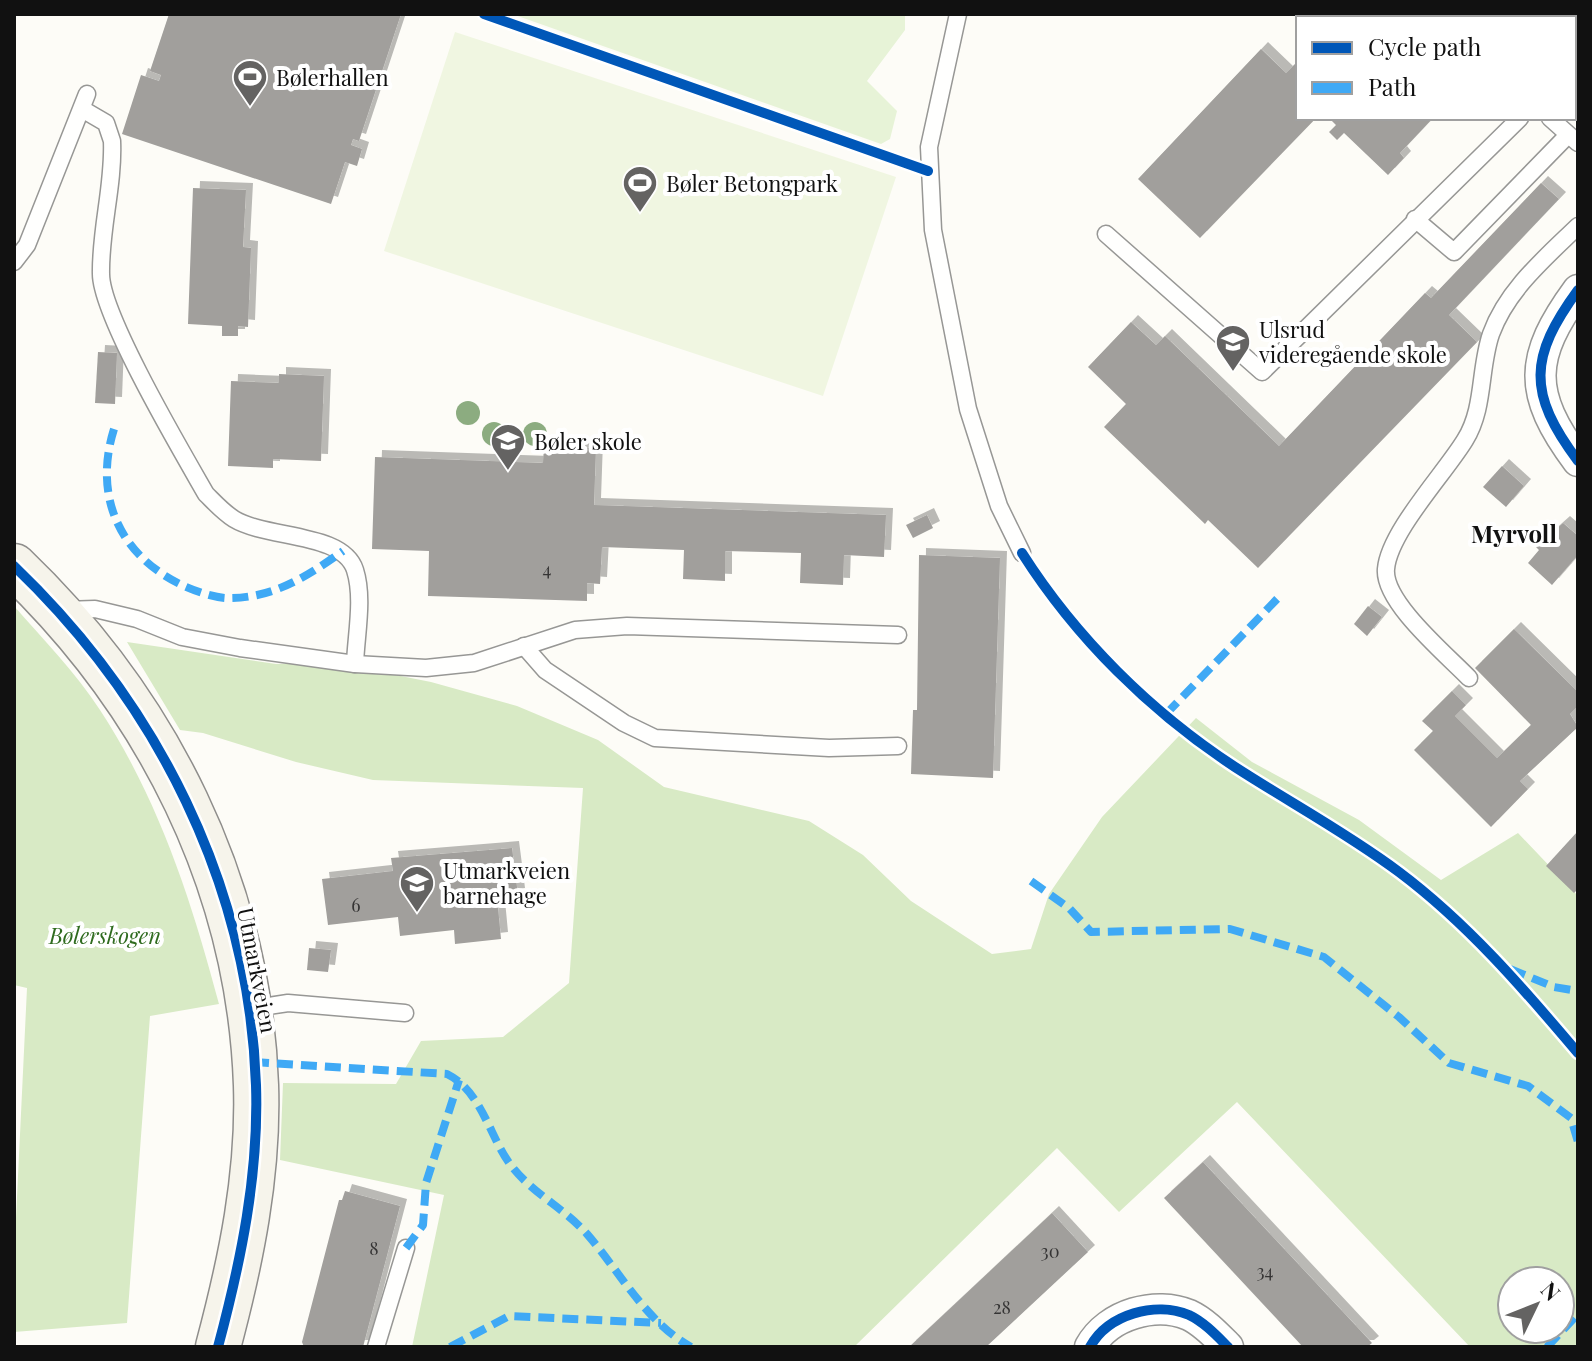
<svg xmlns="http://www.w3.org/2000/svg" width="1592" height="1361" font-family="'Playfair Display',serif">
<defs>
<filter id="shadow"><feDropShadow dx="7" dy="-7" stdDeviation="0" flood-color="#0004"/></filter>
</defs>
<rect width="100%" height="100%" fill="#fdfcf7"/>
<polygon fill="#e7f3d7" points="512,14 905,14 905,30 867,81 897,111 890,139 881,144"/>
<g fill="#d8eac5" fill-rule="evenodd">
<path d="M14,606c29,33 62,67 86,104 59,90 92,192 119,294l-69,12 -23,307 -113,9v-72l13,-272 -13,-3z"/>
<path d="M127,642l149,22 54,-2 101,20 86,24 81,34 66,47 145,34 54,34 48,46 81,53 39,-5 18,-55 53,-77 94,-99 56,44 107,58 82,60 77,-47 60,63v451h-108l-233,-245 -118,110 -62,-64 -203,199h-442l32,-152 -164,-35 3,-77 113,1 25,-43 82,-4 66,-54 14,-195 -210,-8 -77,-18 -93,-29 -23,-3zM1512,1281h48v48h-48z"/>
</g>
<polygon fill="#f0f6e1" points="455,32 896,177 823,396 384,251"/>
<g fill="#a19f9c" filter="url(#shadow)">
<polygon points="169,14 401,14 359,141 353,139 351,145 362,149 357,166 345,162 331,204 122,134 141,75 159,81 161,75 150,71"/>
<polygon points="1413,14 1538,14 1542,18 1410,18"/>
<polygon points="1578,33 1578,109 1574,105 1574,37"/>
<polygon points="1261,49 1286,73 1298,61 1298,118 1316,118 1200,238 1138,179"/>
<polygon points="1329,118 1433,118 1400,153 1404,158 1388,175 1344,133 1337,140 1329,132 1336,125"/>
<polygon points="1541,183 1559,199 1449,315 1477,342 1258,568 1208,520 1205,524 1104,427 1126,404 1088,367 1131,322 1156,345 1165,336 1279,446 1425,293 1431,298"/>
<polygon points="193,188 246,190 243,247 251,248 248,327 238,326 238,336 222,336 222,326 188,324"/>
<polygon points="98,352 117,353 115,404 95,403"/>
<polygon points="279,374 324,376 321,461 273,459 273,468 228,466 231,381 279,383"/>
<polygon points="544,446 596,448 594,505 886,515 884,557 844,555 843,585 800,583 801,553 725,551 725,581 683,579 684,550 602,547 600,584 587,583 587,601 428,596 429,551 372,549 375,457 543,463"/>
<polygon points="1502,466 1524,486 1506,507 1483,487"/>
<polygon points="927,515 933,528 913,538 906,525"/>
<polygon points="1563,523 1578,536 1578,555 1552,585 1528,563 1539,550 1536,547"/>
<polygon points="919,555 1000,558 993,778 911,774 913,710 917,710"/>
<polygon points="1368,606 1382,617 1367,636 1354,624"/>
<polygon points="1514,629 1578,692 1578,706 1570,714 1578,727 1520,781 1528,789 1491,827 1414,750 1433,731 1422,721 1452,691 1466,705 1455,716 1497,758 1531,725 1475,668"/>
<polygon points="1578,831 1578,889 1574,893 1546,866"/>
<polygon points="512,848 518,895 497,897 501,939 455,944 454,930 400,936 398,917 328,925 322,879 393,871 391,858"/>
<polygon points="309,948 331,950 328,972 307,970"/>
<polygon points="1203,1162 1372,1343 1367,1347 1303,1347 1164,1198"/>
<polygon points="345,1191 400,1206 363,1347 304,1347 302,1342 339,1200 342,1200"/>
<polygon points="1052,1213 1088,1252 986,1347 909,1347"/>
</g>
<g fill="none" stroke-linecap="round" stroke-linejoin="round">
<defs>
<g id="lane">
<polyline points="958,14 929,147 933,230 968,409 999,506 1022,553"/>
<path d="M82,109l24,14 6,18c2,44 -12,89 -11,133 0,41 81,178 105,220 9,9 17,18 28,25 33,20 109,13 121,51 9,28 1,65 0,94"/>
<polyline points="1550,118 1578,143"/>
<polyline points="1415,219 1454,252 1568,135"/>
<polyline points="1106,234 1262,372 1520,118"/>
<polyline points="14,262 27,245 87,94"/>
<polyline points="64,610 95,609 137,619 182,637 240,648 355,664 426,668 474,663 575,630 627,626 898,635"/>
<polyline points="524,646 545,670 624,723 655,738 829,748 898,746"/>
<path d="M1469,678c-22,-23 -86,-76 -83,-109 3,-37 59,-96 79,-129 20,-32 14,-71 26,-106 16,-44 54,-76 87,-108"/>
<polyline points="249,1009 288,1003 405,1013"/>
<polyline points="376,1347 406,1248"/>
</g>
<g id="street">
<path d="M1578,290c-49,67 -51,103 0,171"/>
<path d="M1090,1347c18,-33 66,-46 99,-32 15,7 28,21 39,32"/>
</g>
<path id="secondary" d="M14,566c143,137 235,318 242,519 3,89 -15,176 -38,262"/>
</defs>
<use href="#lane" stroke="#979795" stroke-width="19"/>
<use href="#street" stroke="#979795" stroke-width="33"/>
<use href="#secondary" stroke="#8e8d8b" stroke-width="47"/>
<use href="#lane" stroke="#fffffe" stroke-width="16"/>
<use href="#street" stroke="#fffffe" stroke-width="30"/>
<use href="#secondary" stroke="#f6f4eb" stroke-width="44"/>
<g stroke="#3fa9f5" stroke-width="8" stroke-dasharray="16 8" stroke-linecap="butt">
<path d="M114,429c-21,67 5,127 70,157 14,6 33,13 48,12 44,-1 77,-23 111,-47"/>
<polyline points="1166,714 1278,598"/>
<polyline points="1031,881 1069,908 1091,932 1230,929 1324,957 1399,1017 1449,1063 1528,1086 1571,1118 1578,1142"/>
<polyline points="1510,969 1554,987 1578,991"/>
<path d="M253,1062l194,12c36,18 43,66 66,94 21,26 52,41 74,66 33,38 59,88 104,113"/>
<polyline points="406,1248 423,1225 426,1183 459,1080"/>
<polyline points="450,1347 509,1316 661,1323"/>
<polyline points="1547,1347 1578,1314"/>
</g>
<defs>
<g id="cycleway">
<polyline points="484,14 928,171"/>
<path d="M1578,290c-49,67 -51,103 0,171"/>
<path d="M1022,553c54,85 129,159 213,214 54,35 112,66 164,105 68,51 124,116 179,181"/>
<path d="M14,566c143,137 235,318 242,519 3,89 -15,176 -38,262"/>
<path d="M1090,1347c18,-33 66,-46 99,-32 15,7 28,21 39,32"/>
</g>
</defs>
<use href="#cycleway" stroke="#fff" stroke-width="15"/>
<use href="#cycleway" stroke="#0057b8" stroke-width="10"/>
</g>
<g fill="#8cac80">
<circle cx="468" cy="413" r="12"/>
<circle cx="494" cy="434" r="12"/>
<circle cx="535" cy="434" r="12"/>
</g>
<defs>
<symbol id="stadium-pin" viewBox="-11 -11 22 30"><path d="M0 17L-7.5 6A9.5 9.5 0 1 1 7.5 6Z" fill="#646362" stroke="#fff"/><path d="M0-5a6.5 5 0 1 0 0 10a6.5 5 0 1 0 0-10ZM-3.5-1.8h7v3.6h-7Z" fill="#fff"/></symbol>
<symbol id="school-pin" viewBox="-11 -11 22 30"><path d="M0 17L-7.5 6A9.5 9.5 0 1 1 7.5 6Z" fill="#646362" stroke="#fff"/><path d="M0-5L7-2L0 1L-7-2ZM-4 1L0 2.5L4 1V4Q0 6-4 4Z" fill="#fff"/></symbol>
</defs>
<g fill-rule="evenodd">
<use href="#stadium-pin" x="230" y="57" width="40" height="54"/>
<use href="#stadium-pin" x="620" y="163" width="40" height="54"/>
<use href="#school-pin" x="1213" y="322" width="40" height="54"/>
<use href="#school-pin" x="488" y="421" width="40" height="54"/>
<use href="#school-pin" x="397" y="863" width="40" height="54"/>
</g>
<g text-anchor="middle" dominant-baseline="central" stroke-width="8" stroke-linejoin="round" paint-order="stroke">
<g font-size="18" fill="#353434">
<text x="547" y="569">4</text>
<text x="356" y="905">6</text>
<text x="374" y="1248">8</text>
<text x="1050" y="1251">30</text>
<text x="1265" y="1271">34</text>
<text x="1002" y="1307">28</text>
</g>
<g font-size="22" fill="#111" stroke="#fff" text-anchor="start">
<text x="276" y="77">Bølerhallen</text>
<text x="666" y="183">Bøler Betongpark</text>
<text x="1259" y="329">Ulsrud<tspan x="1259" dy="25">videregående skole</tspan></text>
<text x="534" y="441">Bøler skole</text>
<text x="443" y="870">Utmarkveien<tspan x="443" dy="25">barnehage</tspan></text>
</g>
<g font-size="22" font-style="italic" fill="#2f6b1f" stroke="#fff">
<text x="105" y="935">Bølerskogen</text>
</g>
<g font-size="22" fill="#111" stroke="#fff">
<text transform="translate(258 970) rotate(79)">Utmarkveien</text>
</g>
<g font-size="24" font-weight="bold" fill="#111" stroke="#fff">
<text x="1514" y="533">Myrvoll</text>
</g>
</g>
<rect width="1592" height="1361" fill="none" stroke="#111111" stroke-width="32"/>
<rect x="1296" y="16" width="280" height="104" fill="#ffffff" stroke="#a0a0a0" stroke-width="2"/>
<rect x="1312" y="42" width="40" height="12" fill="#0057b8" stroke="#a0a0a0" stroke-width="2"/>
<text x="1368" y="56" font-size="24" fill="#111111">Cycle path</text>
<rect x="1312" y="82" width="40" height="12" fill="#3fa9f5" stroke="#a0a0a0" stroke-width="2"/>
<text x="1368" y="96" font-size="24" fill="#111111">Path</text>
<g transform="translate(1536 1305) rotate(47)"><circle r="38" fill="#ffffff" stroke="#a0a0a0" stroke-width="2"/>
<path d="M0-6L14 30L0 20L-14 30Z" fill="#646362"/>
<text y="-12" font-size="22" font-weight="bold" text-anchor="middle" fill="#111111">N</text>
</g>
</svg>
